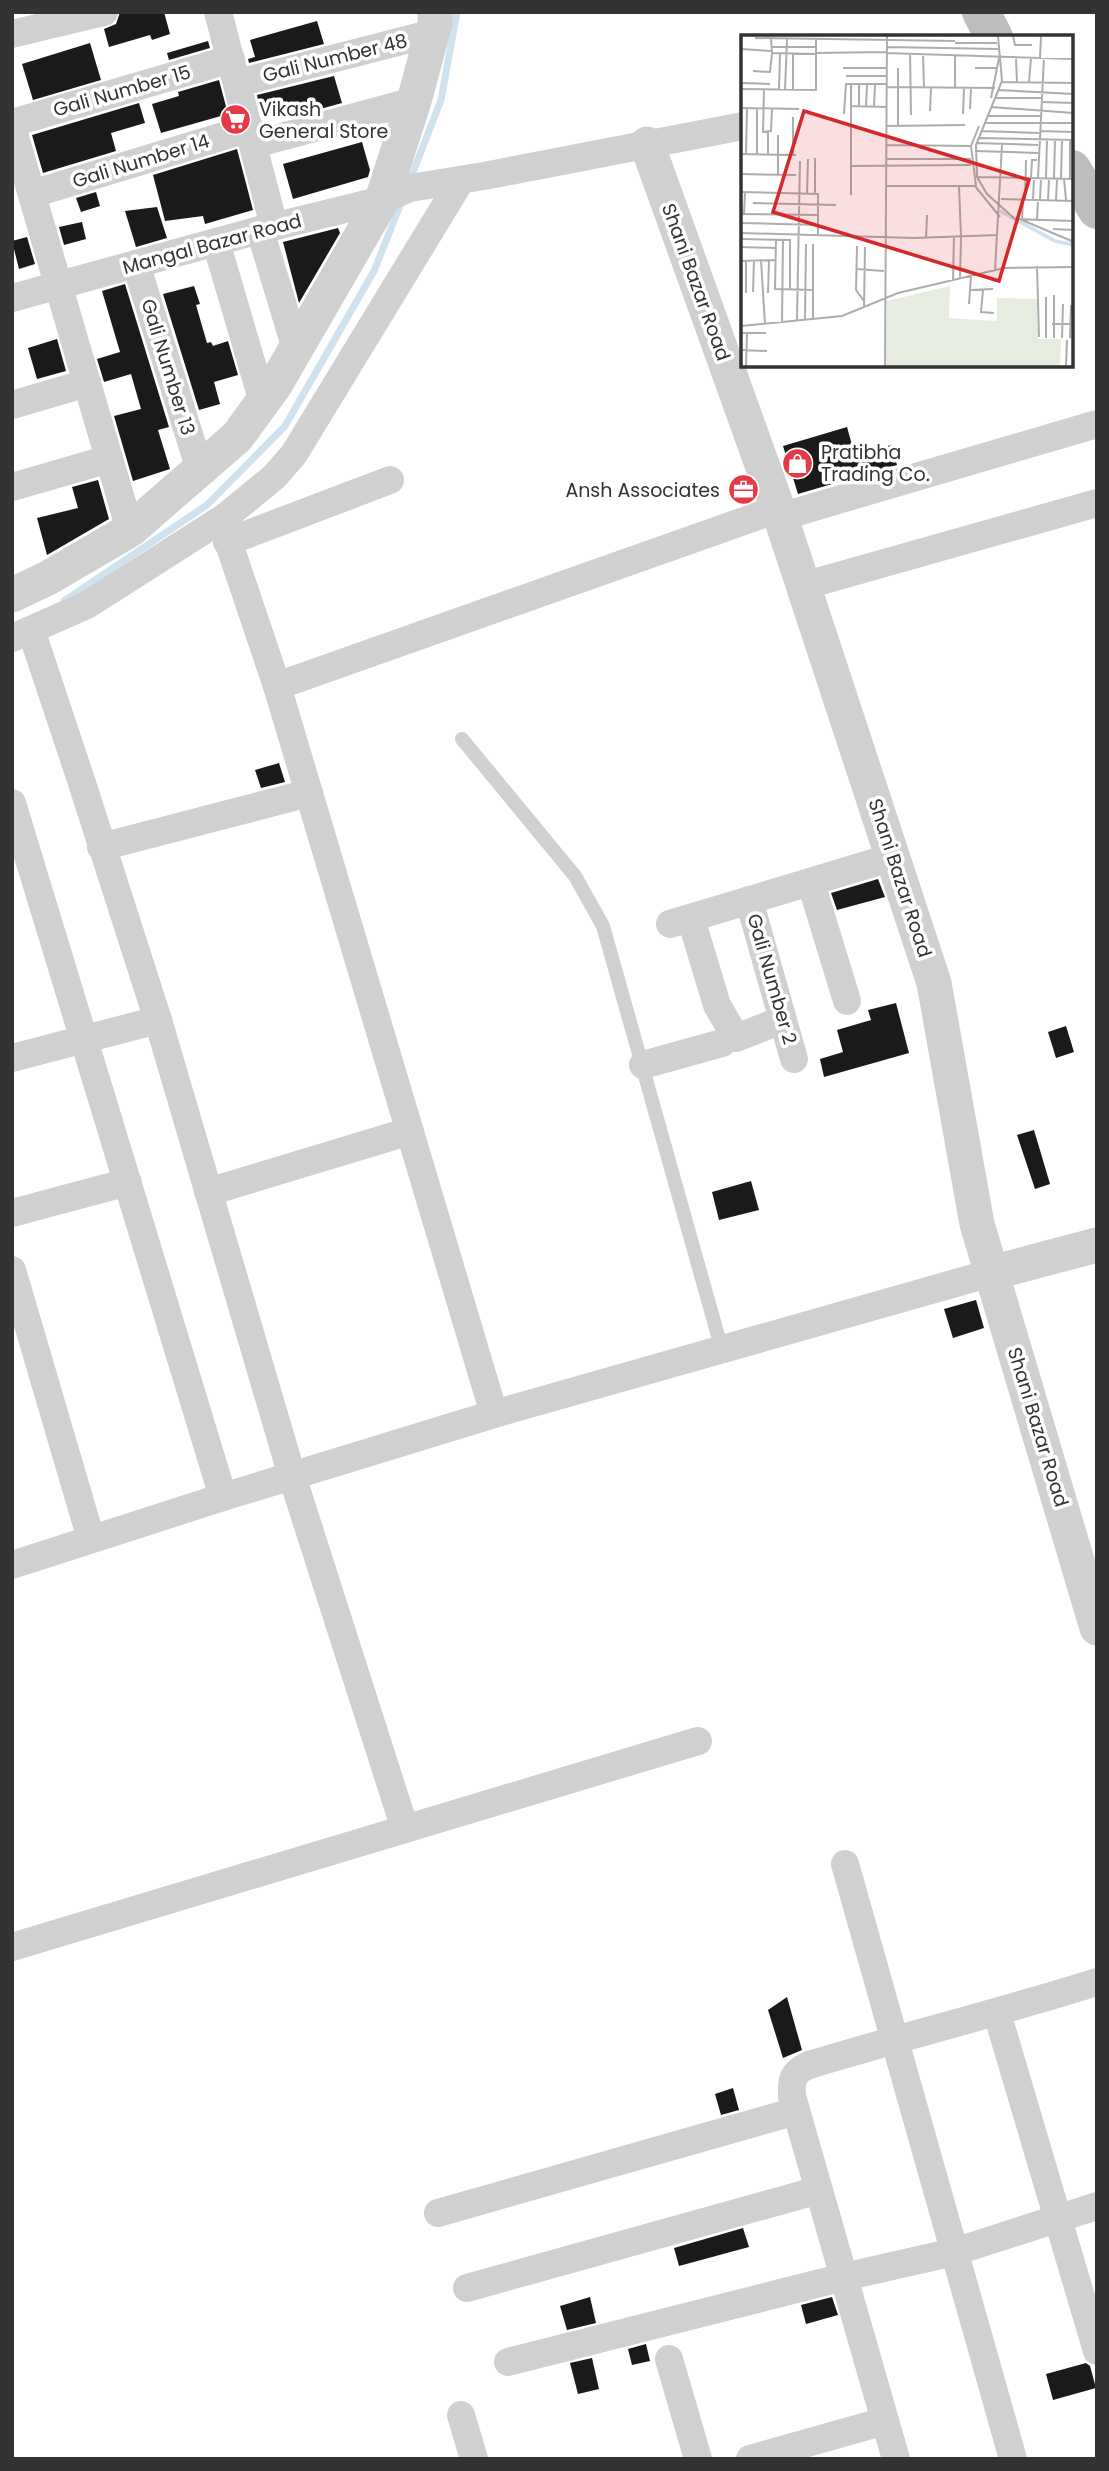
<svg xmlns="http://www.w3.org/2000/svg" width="1109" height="2471" font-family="Poppins,sans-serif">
<rect width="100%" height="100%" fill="#fff"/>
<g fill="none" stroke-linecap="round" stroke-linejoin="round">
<g stroke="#cfe2ee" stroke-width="7">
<polyline points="410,180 441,100 457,12"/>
<polyline points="64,601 207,505 285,426 374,271 402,201"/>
</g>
</g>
<g fill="#1a1a1a">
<polygon points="120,12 164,12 170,34 152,40 150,35 109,47 104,29 116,24"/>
<polygon points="317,21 324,44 249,63 248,59 255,57 250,40"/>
<polygon points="208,41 210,48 169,60 167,53"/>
<polygon points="90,43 101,80 33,100 22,64"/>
<polygon points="334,76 342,103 313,111 310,101 265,114 262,104 259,105 257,95"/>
<polygon points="219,80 228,114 161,133 152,104 179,96 178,92"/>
<polygon points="139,103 145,123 111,133 116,151 43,173 32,135"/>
<polygon points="362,142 370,170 368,177 293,199 283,164"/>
<polygon points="237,149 253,210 205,224 203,216 165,221 153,175"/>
<polygon points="96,192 100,206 81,212 76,198"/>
<polygon points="157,207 167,238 136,247 125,211"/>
<polygon points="82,222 86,239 64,245 59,227"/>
<polygon points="338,228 340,233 299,303 283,242"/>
<polygon points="27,237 35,264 19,269 12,241"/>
<polygon points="125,284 169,427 158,430 170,469 133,481 114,416 141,409 131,374 104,382 97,359 120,352 102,291"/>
<polygon points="194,286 200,304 196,305 207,343 211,342 213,346 228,341 238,375 214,382 220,404 199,410 163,294"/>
<polygon points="57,339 66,371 37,379 28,348"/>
<polygon points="847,427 855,456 891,445 897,465 798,494 783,446"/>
<polygon points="98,480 109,519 47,555 37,518 78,508 72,487"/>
<polygon points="279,763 285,782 261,788 255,770"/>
<polygon points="878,879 885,897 837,910 831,893"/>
<polygon points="896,1003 909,1053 824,1077 820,1059 843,1052 837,1030 871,1020 868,1010"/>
<polygon points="1066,1026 1074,1052 1056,1058 1048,1032"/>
<polygon points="1034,1130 1050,1184 1035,1189 1017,1135"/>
<polygon points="751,1181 759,1210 719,1220 712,1192"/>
<polygon points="976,1300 984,1328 953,1338 944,1309"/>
<polygon points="787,1997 802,2050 783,2058 768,2010"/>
<polygon points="733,2088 739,2110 721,2115 715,2094"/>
<polygon points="743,2228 749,2247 679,2266 674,2248"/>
<polygon points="590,2297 596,2323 567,2330 560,2306"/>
<polygon points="832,2297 838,2315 806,2324 801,2305"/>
<polygon points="646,2344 650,2361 632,2365 628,2349"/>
<polygon points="592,2358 599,2389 578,2394 570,2363"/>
<polygon points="1086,2363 1090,2366 1096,2388 1053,2400 1046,2374"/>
</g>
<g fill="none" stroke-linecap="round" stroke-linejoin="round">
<polyline stroke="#d0d0d0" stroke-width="14" points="462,739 575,876 603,926 722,1350"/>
<g stroke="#d0d0d0" stroke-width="28">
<polyline points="218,12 274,226"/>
<polyline points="12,34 104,12"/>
<polyline points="238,83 433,33"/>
<polyline points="12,123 231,59"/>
<polyline points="12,127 130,530"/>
<polyline points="255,144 414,101"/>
<polyline points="461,180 294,454 274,477 225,517 223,526 277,686 494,1414"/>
<polyline points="32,194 250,128"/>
<polyline points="260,230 296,349"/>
<polyline points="216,242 263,402"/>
<polyline points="136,264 200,470"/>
<polyline points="12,298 260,230 382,200 410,188 484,176 743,126"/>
<polyline points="12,405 87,383"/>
<polyline points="12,487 109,459"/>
<polyline points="780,517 1097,424"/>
<polyline points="227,542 390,480"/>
<polyline points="803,586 1097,503"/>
<polyline points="31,630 82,783 158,1020 292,1476 405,1829"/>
<polyline points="12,638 87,605 225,517"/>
<polyline points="277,686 778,509"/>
<polyline points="12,803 223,1497"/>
<polyline points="101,847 309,793"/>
<polyline points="811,883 847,1001"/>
<polyline points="749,900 794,1059"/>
<polyline points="691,919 717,1005 736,1038 782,1020"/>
<polyline points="670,924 893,857"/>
<polyline points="12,1058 158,1020"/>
<polyline points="643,1065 722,1043"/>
<polyline points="208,1192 410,1131"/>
<polyline points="12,1213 128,1182"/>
<polyline points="12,1270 91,1539"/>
<polyline points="12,1565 223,1497 494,1414 991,1273"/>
<polyline points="845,1864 1013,2459"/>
<polyline points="12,1947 698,1741"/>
<polyline points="997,2013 1097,2351"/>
<polyline points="438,2213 796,2111"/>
<polyline points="467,2288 819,2190"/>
<polyline points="669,2359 698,2459"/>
<polyline points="508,2362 844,2277 954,2252 1097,2206"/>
<polyline points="461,2415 474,2459"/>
<polyline points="750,2459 885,2421"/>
<path d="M896,2459l-104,-363c-1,-17 1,-24 17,-31 96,-29 192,-53 288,-83"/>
</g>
<g stroke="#d0d0d0" stroke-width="35">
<polyline points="647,144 778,509 934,983 977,1224 1097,1628"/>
<polyline points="12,595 48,578 130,530 237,437 275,385 382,200 414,101 435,23 435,12"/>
<polyline points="991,1273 1097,1245"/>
</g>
<g stroke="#bdbdbd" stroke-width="38">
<polyline points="981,12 994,37"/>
<polyline points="1072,169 1097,210"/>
</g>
</g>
<defs>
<symbol id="supermarket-disc" viewBox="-11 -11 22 22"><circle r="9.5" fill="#e63946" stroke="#fff"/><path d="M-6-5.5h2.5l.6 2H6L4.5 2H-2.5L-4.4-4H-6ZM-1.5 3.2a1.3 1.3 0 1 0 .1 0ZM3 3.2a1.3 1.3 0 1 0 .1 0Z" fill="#fff"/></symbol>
<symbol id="shop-disc" viewBox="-11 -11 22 22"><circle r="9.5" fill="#e63946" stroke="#fff"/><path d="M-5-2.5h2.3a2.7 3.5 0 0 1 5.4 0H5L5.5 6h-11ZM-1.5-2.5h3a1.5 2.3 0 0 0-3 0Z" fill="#fff"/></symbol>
<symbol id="office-disc" viewBox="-11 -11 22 22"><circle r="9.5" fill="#e63946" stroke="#fff"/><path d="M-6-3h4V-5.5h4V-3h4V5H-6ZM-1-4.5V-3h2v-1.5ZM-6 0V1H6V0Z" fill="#fff"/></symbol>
</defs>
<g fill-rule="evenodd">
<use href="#supermarket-disc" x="218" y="102" width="35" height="35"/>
<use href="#shop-disc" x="780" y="446" width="35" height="35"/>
<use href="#office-disc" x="726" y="472" width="35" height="35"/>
</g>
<g text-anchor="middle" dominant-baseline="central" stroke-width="7" stroke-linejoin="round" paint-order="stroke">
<g font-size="19" fill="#333" stroke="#fff">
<text transform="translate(335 58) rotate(-14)">Gali Number 48</text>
<text transform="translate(122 91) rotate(-16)">Gali Number 15</text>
<text transform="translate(141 161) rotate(-17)">Gali Number 14</text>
<text transform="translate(212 244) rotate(-15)">Mangal Bazar Road</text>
<text transform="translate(696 282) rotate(70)">Shani Bazar Road</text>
<text transform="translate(168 367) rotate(73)">Gali Number 13</text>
<text transform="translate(900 878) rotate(72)">Shani Bazar Road</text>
<text transform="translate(772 979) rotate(74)">Gali Number 2</text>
<text transform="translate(1038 1427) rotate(73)">Shani Bazar Road</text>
</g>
<g font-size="19" fill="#333" stroke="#fff" text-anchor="start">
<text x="259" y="109">Vikash<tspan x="259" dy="22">General Store</tspan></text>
<text x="821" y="452">Pratibha<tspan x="821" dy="22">Trading Co.</tspan></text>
<text x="720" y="490" text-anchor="end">Ansh Associates</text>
</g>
</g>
<g transform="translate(741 35)">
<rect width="332" height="332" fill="#fff"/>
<path d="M209,251l-1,32 48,3v-23l40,1 1,40h23l-1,28h-174l1,-66z" fill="#e6ecdf"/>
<path fill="none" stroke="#cfe2ee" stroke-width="3.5" d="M259,176l55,30 19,4"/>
<path fill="none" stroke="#adadad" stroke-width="2" d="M257,1l4,45 -26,64 1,32 10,17 28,25 59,2M272,1l2,9h17M14,3l200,3M30,3l1,15 44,1M214,8h42M30,12h45M146,12l111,2M0,14l30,2M75,18l70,-1M145,18l188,6M169,18l1,62M52,19v36M182,19l1,34M299,23l1,-22M275,24l1,23M102,33h43M157,33v58M234,33h23M12,36l17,1 2,-19M105,41h40M260,47l73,1M288,47l2,-24M0,48l29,1M145,52l109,1M214,53v-32M0,54l75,1v-50M38,54l1,-35M44,55l2,-51M257,55l76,4M250,63l8,-40M254,63h48M302,67l31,1M110,71l35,1M118,71v-22M125,71l1,-22M133,71l1,-22M250,72l83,6M0,73l58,1M16,74v45M229,74l1,-21M189,76l1,-23M103,79l2,-30h40M222,79l1,-26M246,81h54M52,82v38M243,88h90M145,91l79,-1M240,96l58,2M299,96l34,1M21,97l9,-1 1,-22M22,97l1,-43M237,103l96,2M235,108l62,2M146,110l84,1 8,-20M230,111l5,40M234,116l63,2M0,119l55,1M5,119l1,-46M27,119v-22M146,124h84M110,131l120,-1M0,139l55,1M37,140v-40M236,142l97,2M290,143l1,-18h5M297,143l6,-120M305,143l1,-38M313,143l1,-38M320,144l1,-39M323,144l2,21M329,144v-39M146,151h88l25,31M218,151l2,51M0,157l77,2v40M66,159l1,-35M74,159v-36M110,160v-111M260,164l73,2M282,165l-1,20 52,22M284,165l1,-40M292,165l1,-22M299,165l1,-22M307,165l1,-22M315,165l1,-21M12,168l83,2M0,179l77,1M3,179l1,-21M296,186l1,-21M0,188l77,2M312,194l21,1M0,198l173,5 84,-3M185,203l1,-23M0,204l49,1v50M35,204l-1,50 38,1M72,209v74M116,211l-1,44 8,11M0,212l35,1M20,225l4,64M0,226l35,-1M296,231l2,71M115,234l28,2M254,235l7,-125M219,244l1,-42M212,246l1,-44M230,255l22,-1M242,255l-2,22 13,1M12,257l1,-32M5,258v-33M27,258l1,-33M228,269l2,-28M123,273l1,-61M64,284l1,-75M56,285l3,-159M41,287l1,-83M311,289h22M0,291l101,-10 56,-23 106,-25 70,-1M0,298h25M305,303v-41M313,303v-43M321,303l1,-34M329,303l1,-33M0,315l26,1M5,332l1,-34M144,332l2,-331M325,332l1,-27"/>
<path fill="#d62828" fill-opacity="0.15" stroke="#d62828" stroke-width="3.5" d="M63,76l225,69 -30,101 -226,-69z"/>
<rect width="332" height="332" fill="none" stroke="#333" stroke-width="3.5"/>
</g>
<rect width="1109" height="2471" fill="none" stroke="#333333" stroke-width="28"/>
</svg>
